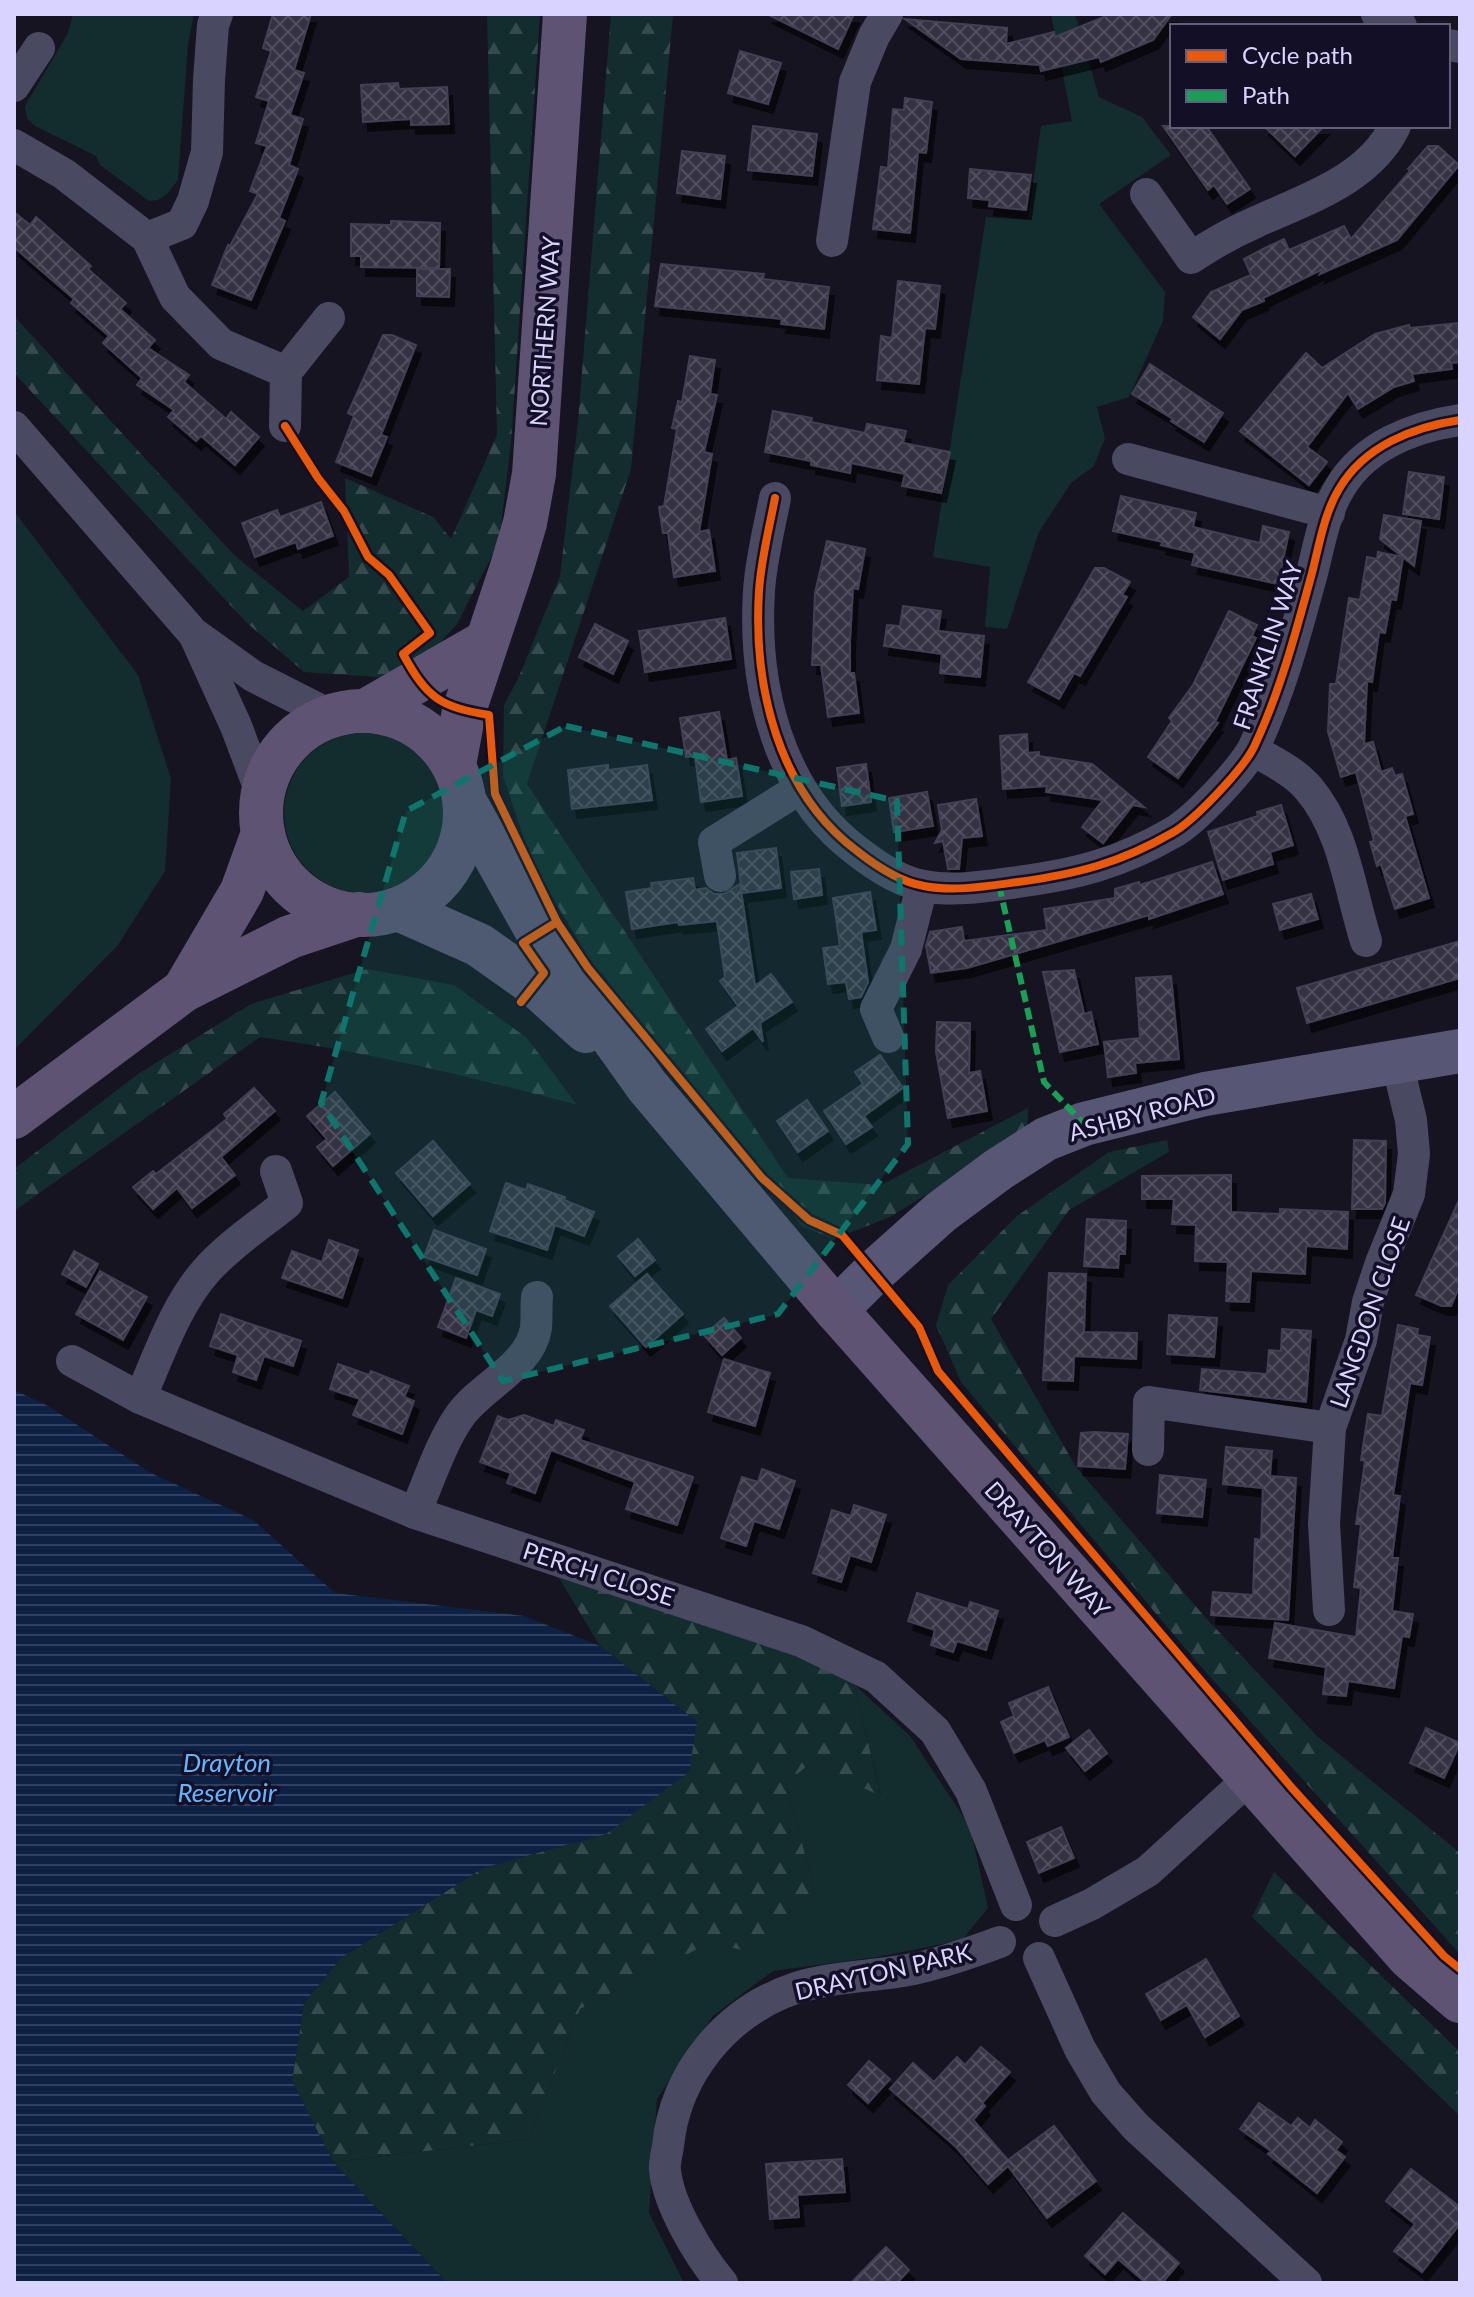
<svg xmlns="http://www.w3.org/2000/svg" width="1474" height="2297" font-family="Lato,sans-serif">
<defs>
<pattern id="forest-firs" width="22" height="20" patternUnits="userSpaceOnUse" patternTransform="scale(2)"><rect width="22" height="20" fill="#132c2d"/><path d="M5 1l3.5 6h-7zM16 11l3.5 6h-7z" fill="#354a4c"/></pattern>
<pattern id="water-rules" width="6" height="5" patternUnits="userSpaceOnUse" patternTransform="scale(2)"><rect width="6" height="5" fill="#0d2144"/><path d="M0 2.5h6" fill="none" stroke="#304060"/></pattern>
<pattern id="building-cross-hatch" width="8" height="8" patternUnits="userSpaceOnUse" patternTransform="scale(2)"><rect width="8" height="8" fill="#343243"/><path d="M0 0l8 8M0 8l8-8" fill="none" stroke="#514f5f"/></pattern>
<filter id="shadow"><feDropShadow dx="5" dy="9" stdDeviation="0" flood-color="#0009"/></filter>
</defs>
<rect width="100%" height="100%" fill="#161421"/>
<g fill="#132c2d">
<polygon points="73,14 194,14 188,45 178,180 167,194 158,200 149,201 100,165 96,156 35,126 27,118 25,106 68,33"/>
<polygon points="1051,14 1075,14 1099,97 1142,117 1171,155 1099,204 1165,292 1163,321 1129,397 1097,407 1105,438 1094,466 1071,483 1039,532 1007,629 985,627 990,567 933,557 986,217 1028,220 1041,126 1072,121"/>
<polygon points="14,511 138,675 171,779 165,871 118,945 14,1050"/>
<circle cx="364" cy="813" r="80"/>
<polygon points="854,1684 910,1736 970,1827 988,1908 962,1940 877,1957 773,1971 713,2016 657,2099 649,2213 684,2283 447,2283 333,2162 529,2139 580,2009 814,1888 786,1783 810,1764 881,1795"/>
</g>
<g fill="url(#forest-firs)">
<polygon points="487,14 540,14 511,444 499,542 457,624 436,647 391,678 304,672 247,623 14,373 14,316 235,556 303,611 349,577 345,478 433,517 451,539 497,435"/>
<polygon points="611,14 673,14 631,469 527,784 788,1178 881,1185 1028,1108 1027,1132 890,1217 834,1239 802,1226 589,958 533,865 503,776 504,705 518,679 560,576 578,422"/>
<path d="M367,969l87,16 73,53 50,67c-105,-28 -209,-53 -317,-68l-246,174v-42l124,-95 113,-70z"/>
<polygon points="1167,1140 1169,1152 1069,1210 991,1319 1076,1467 1205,1617 1318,1737 1460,1853 1460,1954 1196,1661 961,1382 936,1325 948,1285 1017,1216 1109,1152"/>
<polygon points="559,1578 767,1639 854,1684 881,1796 810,1764 786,1783 814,1888 757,1953 709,1943 580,2009 529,2139 333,2162 292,2081 304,2003 341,1958 483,1868 606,1834 697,1722 600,1646"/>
<polygon points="1274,1872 1460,2052 1460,2116 1252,1917"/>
</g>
<polygon fill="url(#water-rules)" points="14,1390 48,1406 151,1473 253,1520 335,1593 524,1616 600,1646 697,1722 689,1772 606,1834 483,1868 341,1958 304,2003 292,2081 333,2162 447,2283 14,2283"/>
<g fill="url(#building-cross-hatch)" stroke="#433f54" stroke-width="2" filter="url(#shadow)">
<polygon points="273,14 311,14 294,70 304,73 290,115 303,119 289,165 298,169 279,218 285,221 251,300 212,285 228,245 230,246 258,194 250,191 267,146 256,143 269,101 256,97 271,51 263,48"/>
<polygon points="767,14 854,14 838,49"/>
<polygon points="1111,14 1172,14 1153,40 1101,62 1099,57 1041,71 1040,65 961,59 905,19 1007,28 1006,44 1054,32 1055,37"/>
<polygon points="740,51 781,63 768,104 728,93"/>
<polygon points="398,83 399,89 447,87 449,124 411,125 411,119 363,122 361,85"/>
<polygon points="905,98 932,102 926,153 918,152 910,233 873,229 881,167 888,168 893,109 904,110"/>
<polygon points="753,126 817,134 812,176 748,170"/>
<polygon points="1163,126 1206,126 1250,189 1227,204 1214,185 1208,190"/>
<polygon points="1264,126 1324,126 1295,156"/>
<polygon points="1428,146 1438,146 1459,165 1397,240 1320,274 1323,269 1263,298 1264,301 1242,310 1220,339 1193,317 1211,292 1251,275 1244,259 1265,248 1284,239 1289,250 1344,226 1351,239 1410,171 1408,169"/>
<polygon points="682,151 725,156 720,199 677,193"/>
<polygon points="970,169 1031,175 1026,210 989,206 990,200 968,198"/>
<polygon points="14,212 30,225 36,217 91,266 88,269 126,303 120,309 155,340 148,348 189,375 184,382 226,419 231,412 259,437 235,465 201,436 196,441 168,417 174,410 137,385 142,378 103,343 109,336 71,303 74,299 14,247"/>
<polygon points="391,221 440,223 439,268 361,267 361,256 351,256 351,224 391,225"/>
<polygon points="661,264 764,274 763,279 829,287 824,329 781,324 782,319 655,306"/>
<polygon points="417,269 450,269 449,297 417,296"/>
<polygon points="898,281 940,286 935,329 925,328 919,384 877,380 881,336 892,338"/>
<polygon points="1458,323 1460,362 1451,363 1452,369 1412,374 1414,381 1394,387 1358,409 1348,393 1307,447 1327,462 1309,485 1240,431 1306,353 1322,368 1375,334 1409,325 1410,328"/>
<polygon points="383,335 392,335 416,345 381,435 387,437 371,476 336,462 354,416 348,413"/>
<polygon points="690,356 715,360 710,394 717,395 704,452 712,454 699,532 709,530 715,571 674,577 668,533 663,533 659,507 664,506 677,429 672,428 678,401 682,402"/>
<polygon points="1150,364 1223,413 1204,442 1171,421 1173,419 1132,394"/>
<polygon points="773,411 812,418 811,422 865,433 867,424 906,431 903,443 950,452 941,493 902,486 905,474 851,463 850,473 811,465 811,461 765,452"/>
<polygon points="1409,472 1444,477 1439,519 1403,514"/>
<polygon points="1121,496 1196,513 1193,527 1260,543 1263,526 1289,532 1278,584 1192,565 1195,553 1161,545 1163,542 1113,531"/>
<polygon points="321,502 333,536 298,549 296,542 255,557 242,523 277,510 280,517"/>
<polygon points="1384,515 1421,521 1414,566 1380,539"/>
<polygon points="827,541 865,549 858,589 853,588 850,641 850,673 854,673 859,713 828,717 821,665 812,665 815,593"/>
<polygon points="1378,552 1403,557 1396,600 1391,599 1385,633 1379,632 1372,682 1367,681 1364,744 1373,742 1381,772 1392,768 1395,776 1402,774 1413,814 1405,816 1429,898 1395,909 1381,864 1377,866 1370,842 1374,841 1356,772 1341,777 1328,732 1330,684 1336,684 1349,598 1360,600 1367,557 1377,559"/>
<polygon points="1095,568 1104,568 1130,582 1122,595 1127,597 1080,676 1074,673 1059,699 1028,682"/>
<polygon points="903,606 941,611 938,631 984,636 980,677 940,673 942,654 884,646 887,625 900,626"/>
<polygon points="1229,611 1257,625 1252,636 1256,638 1215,722 1218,723 1178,778 1148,757 1172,721 1169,718 1193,685"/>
<polygon points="725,618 731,659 645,672 639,631"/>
<polygon points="595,624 628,641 613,674 579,657"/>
<polygon points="719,712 727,760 736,758 742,796 701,802 695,756 686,757 680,718"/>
<polygon points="1027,734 1028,753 1039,752 1039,756 1092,764 1144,807 1133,805 1103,843 1082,827 1103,800 1046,792 1047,786 1003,789 1000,736"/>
<polygon points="866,764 871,802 842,806 837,768"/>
<polygon points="608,765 608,770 647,765 652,800 572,809 568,770"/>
<polygon points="927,792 933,826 894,832 889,798"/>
<polygon points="976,799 982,836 962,838 959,869 948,869 943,841 935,843 942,830 938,805"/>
<polygon points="1281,805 1293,845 1270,852 1273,864 1223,880 1208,832 1258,816 1257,812"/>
<polygon points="776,848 781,888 742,893 737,853"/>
<polygon points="1212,862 1223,894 1149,919 1149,915 967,968 931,973 926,946 930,932 962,927 964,941 1047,930 1044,909 1115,898 1115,889 1139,882 1140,885"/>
<polygon points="819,869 822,895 794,899 791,872"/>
<polygon points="693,878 695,890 706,888 714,894 724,894 740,884 755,986 771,974 792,1002 760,1023 763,1042 753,1028 722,1051 706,1029 738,1006 720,981 725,977 717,921 679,925 678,922 632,929 626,892 652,888 651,883"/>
<polygon points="870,892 876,930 861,932 868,982 861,997 849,999 846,982 828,984 823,948 840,946 833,898"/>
<polygon points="1311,894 1318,919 1280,930 1273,904"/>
<polygon points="1460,941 1460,978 1307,1023 1297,988"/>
<polygon points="1074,970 1084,1014 1091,1012 1098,1044 1060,1052 1043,972"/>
<polygon points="1171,976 1179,1059 1135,1063 1136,1073 1108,1077 1104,1042 1140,1038 1136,978"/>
<polygon points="937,1022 970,1023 969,1073 980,1071 987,1111 948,1118 936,1052"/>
<polygon points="880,1055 903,1088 864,1116 872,1127 846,1144 824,1111 863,1084 855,1072"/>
<polygon points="254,1088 275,1111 221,1157 235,1175 192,1208 177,1188 153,1209 133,1187 153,1171 156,1174 227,1119 224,1114"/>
<polygon points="335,1092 370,1134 333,1166 317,1147 327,1139 307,1116"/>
<polygon points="807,1100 828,1131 798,1152 777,1121"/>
<polygon points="1354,1140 1386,1141 1385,1203 1382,1209 1352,1209"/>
<polygon points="433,1141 470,1184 433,1216 396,1173"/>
<polygon points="1231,1175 1231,1212 1280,1214 1280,1209 1348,1212 1347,1249 1306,1246 1305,1274 1251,1271 1249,1302 1226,1301 1228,1262 1195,1261 1196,1225 1172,1224 1174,1199 1142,1199 1142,1176"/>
<polygon points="506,1183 526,1190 528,1184 565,1197 564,1200 594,1212 584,1236 555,1225 547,1250 490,1231"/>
<polygon points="1460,1198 1460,1285 1451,1306 1442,1306 1416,1295"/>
<polygon points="1087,1219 1126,1221 1125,1254 1119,1254 1118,1268 1084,1266"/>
<polygon points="434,1230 486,1249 477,1275 424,1257"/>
<polygon points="638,1239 655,1260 635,1276 618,1256"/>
<polygon points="329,1240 358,1250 342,1298 282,1278 292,1251 322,1262"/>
<polygon points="74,1251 98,1264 86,1287 62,1274"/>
<polygon points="100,1271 147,1297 123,1340 76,1314"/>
<polygon points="1049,1273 1086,1274 1084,1332 1137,1333 1136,1359 1074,1356 1073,1381 1043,1380"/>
<polygon points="647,1274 683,1314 646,1347 610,1306"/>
<polygon points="456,1278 500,1294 492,1316 476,1310 466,1338 438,1327"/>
<polygon points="221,1314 301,1341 293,1366 264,1356 256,1380 233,1372 238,1355 210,1346"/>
<polygon points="1169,1315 1217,1318 1214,1357 1167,1354"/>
<polygon points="724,1318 741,1338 722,1355 704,1335"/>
<polygon points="1398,1325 1418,1329 1417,1335 1430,1337 1422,1385 1410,1383 1393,1495 1400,1496 1392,1558 1398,1558 1392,1611 1413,1614 1409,1637 1402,1636 1394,1688 1348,1681 1346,1696 1323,1694 1326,1667 1269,1658 1275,1623 1356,1637 1361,1588 1354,1587 1361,1524 1356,1524 1365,1461 1361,1460 1368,1414 1382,1416"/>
<polygon points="1282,1329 1311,1331 1306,1402 1200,1390 1202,1369 1267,1374 1269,1350 1281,1351"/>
<polygon points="724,1359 770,1373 755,1426 708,1412"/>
<polygon points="338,1364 369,1375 371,1371 409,1386 404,1397 414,1401 402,1434 353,1415 360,1399 330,1389"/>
<polygon points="524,1415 554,1426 556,1420 584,1430 580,1440 693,1477 677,1525 626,1509 635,1482 551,1450 535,1493 507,1483 511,1473 480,1462 498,1416 508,1420"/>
<polygon points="1095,1432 1128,1434 1125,1469 1078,1466 1081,1433"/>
<polygon points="1226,1447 1272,1451 1270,1476 1296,1478 1288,1620 1211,1615 1213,1592 1253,1595 1255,1539 1261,1540 1263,1488 1223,1484"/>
<polygon points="762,1469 795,1481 779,1529 754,1521 746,1546 721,1538 742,1477 758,1482"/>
<polygon points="1160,1475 1206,1480 1202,1517 1157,1513"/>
<polygon points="854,1505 886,1515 871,1562 850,1555 841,1582 813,1573 832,1510 851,1516"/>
<polygon points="917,1593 968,1609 970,1602 998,1611 986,1650 957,1641 953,1652 931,1645 935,1630 908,1621"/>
<polygon points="1048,1687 1069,1737 1048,1746 1045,1740 1014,1753 1001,1722 1014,1716 1009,1703"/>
<polygon points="1426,1728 1460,1743 1444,1778 1410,1763"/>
<polygon points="1089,1730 1107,1753 1085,1771 1066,1748"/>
<polygon points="1061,1827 1074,1858 1039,1873 1027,1842"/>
<polygon points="1206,1959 1239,2016 1205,2037 1187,2005 1161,2020 1146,1994"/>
<polygon points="981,2047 1010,2072 982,2103 985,2106 973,2120 1008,2160 1054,2126 1096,2181 1047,2218 1008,2166 988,2184 956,2147 890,2089 913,2063 934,2082 957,2057 965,2065"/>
<polygon points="869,2061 890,2079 868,2103 848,2085"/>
<polygon points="1259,2103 1291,2126 1298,2118 1310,2128 1315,2120 1342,2142 1336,2150 1345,2157 1317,2193 1268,2154 1271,2151 1240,2129"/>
<polygon points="842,2159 845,2192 797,2195 799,2217 770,2219 766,2164"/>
<polygon points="1411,2169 1460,2207 1460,2224 1422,2272 1394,2251 1415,2224 1386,2201"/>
<polygon points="1123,2213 1179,2263 1162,2283 1146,2283 1118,2259 1105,2274 1085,2256"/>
<polygon points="886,2247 909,2270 897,2283 851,2283"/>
</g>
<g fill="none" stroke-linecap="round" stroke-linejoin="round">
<g stroke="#4a4962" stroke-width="32">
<polyline points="1377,14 1401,26"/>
<polyline points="1448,45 1460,47"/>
<polyline points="14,86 39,48"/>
<polyline points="14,145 64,174 147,238 175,297 221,344 286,372 285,426"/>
<path d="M1146,194l45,64c21,-14 42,-26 65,-36 50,-23 113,-42 139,-96"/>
<polyline points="147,238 182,224 193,201 207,152 209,80 213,25 217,14"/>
<polyline points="832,241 855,82 874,36 887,14"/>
<polyline points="286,372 329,318"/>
<polyline points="14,427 193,633 253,676 330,715"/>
<polyline points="1128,459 1329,513"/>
<path d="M775,498c-6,31 -14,62 -16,93 -6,95 19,201 98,260 19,15 43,31 67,35 30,6 64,0 94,-4 59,-8 102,-19 154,-49 22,-12 71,-64 82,-86 26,-55 42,-115 58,-174 7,-27 12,-59 27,-84 25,-43 74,-62 121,-69"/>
<polyline points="195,636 236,726 262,795"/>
<path d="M1253,750c19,11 42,22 56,39 35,41 41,102 57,152"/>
<polyline points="720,876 714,842 799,789"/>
<polyline points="888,1037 876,1009 906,949 922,886"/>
<polyline points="72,1361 140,1398 415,1513 801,1641 876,1677 935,1731 971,1791 1016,1905"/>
<path d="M140,1398c19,-42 35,-92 66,-127 23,-26 54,-46 81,-68l-11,-32"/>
<polyline points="1148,1450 1149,1402 1330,1428 1361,1340 1368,1302 1381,1263 1409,1194 1414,1154 1411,1120 1397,1063"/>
<path d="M415,1513c14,-32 25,-68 44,-96 21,-31 71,-50 77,-89 1,-10 0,-21 1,-31"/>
<polyline points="1329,1610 1324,1523 1330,1428"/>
<polyline points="1055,1921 1092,1904 1148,1871 1251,1777"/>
<polyline points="1039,1958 1080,2049 1106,2093 1136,2127 1306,2283"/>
<path d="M722,2283c-22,-26 -54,-78 -57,-113 -1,-7 2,-16 3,-24 7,-72 57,-133 125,-157 39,-13 81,-12 120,-20 30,-6 59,-17 87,-27"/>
</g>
<polyline stroke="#575674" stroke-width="44" points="836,1310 874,1272 941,1212 999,1169 1046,1139 1084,1124 1205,1094 1460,1051"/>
<g stroke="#5e5373" stroke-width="44">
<polyline points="367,710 487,641"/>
<circle cx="363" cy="813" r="102"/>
<polyline points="454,765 464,711 512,567 525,523 534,474 565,14"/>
<polyline points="465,802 538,933 647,1086 836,1310 1409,1957 1460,2001"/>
<polyline points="398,909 479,945 534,984 586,1031"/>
<polyline points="184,990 242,891 263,833"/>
<polyline points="14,1117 184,990 290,937 359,914"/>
</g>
<polyline stroke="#1a9f57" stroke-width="6" stroke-dasharray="12 6" stroke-linecap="butt" points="999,885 1044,1082 1084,1124"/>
<defs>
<g id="cycleway">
<path d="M285,426l33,52 26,33 24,46 21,18 41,58 -27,21c24,44 37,53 86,61l6,79 62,128 31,46 174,210 47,42 33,15 77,92 19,44 354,417 152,168 16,13"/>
<path d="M775,498c-6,31 -14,62 -16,93 -6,95 19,201 98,260 19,15 43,31 67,35 30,6 64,0 94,-4 59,-8 102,-19 154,-49 22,-12 71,-64 82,-86 26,-55 42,-115 58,-174 7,-27 12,-59 27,-84 25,-43 74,-62 121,-69"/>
<polyline points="521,1002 544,973 523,943 557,922"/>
</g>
</defs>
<use href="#cycleway" stroke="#130f26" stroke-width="13"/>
<use href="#cycleway" stroke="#e8590c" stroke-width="8"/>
</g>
<path fill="#0f766e" fill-opacity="0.2" stroke="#0f766e" stroke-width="6" stroke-dasharray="16 10" stroke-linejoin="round" d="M566,726l331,75 11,343 -130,170 -275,67 -182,-278 85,-292z"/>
<g text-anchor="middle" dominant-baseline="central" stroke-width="7" stroke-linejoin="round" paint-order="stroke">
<g font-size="24" fill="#d9d4ff" stroke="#130f26">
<text transform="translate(544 331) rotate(-86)">NORTHERN WAY</text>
<text transform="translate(1267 645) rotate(-72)">FRANKLIN WAY</text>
<text transform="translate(1142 1113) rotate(-15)">ASHBY ROAD</text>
<text transform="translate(1369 1312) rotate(-71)">LANGDON CLOSE</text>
<text transform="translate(1048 1549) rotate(48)">DRAYTON WAY</text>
<text transform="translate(599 1573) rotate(18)">PERCH CLOSE</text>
<text transform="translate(883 1971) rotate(-13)">DRAYTON PARK</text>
</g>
<g font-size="26" font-style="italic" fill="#62b6ff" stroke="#130f26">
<text x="227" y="1762">Drayton<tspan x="227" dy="30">Reservoir</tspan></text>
</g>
</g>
<rect width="1474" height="2297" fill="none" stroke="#d9d4ff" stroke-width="32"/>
<rect x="1170" y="24" width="280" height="104" fill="#130f26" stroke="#625e7d" stroke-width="2"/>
<rect x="1186" y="50" width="40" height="12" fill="#e8590c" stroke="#625e7d" stroke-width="2"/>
<text x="1242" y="64" font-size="24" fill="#d9d4ff">Cycle path</text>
<rect x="1186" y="90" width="40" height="12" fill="#1a9f57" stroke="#625e7d" stroke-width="2"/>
<text x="1242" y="104" font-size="24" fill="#d9d4ff">Path</text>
</svg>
